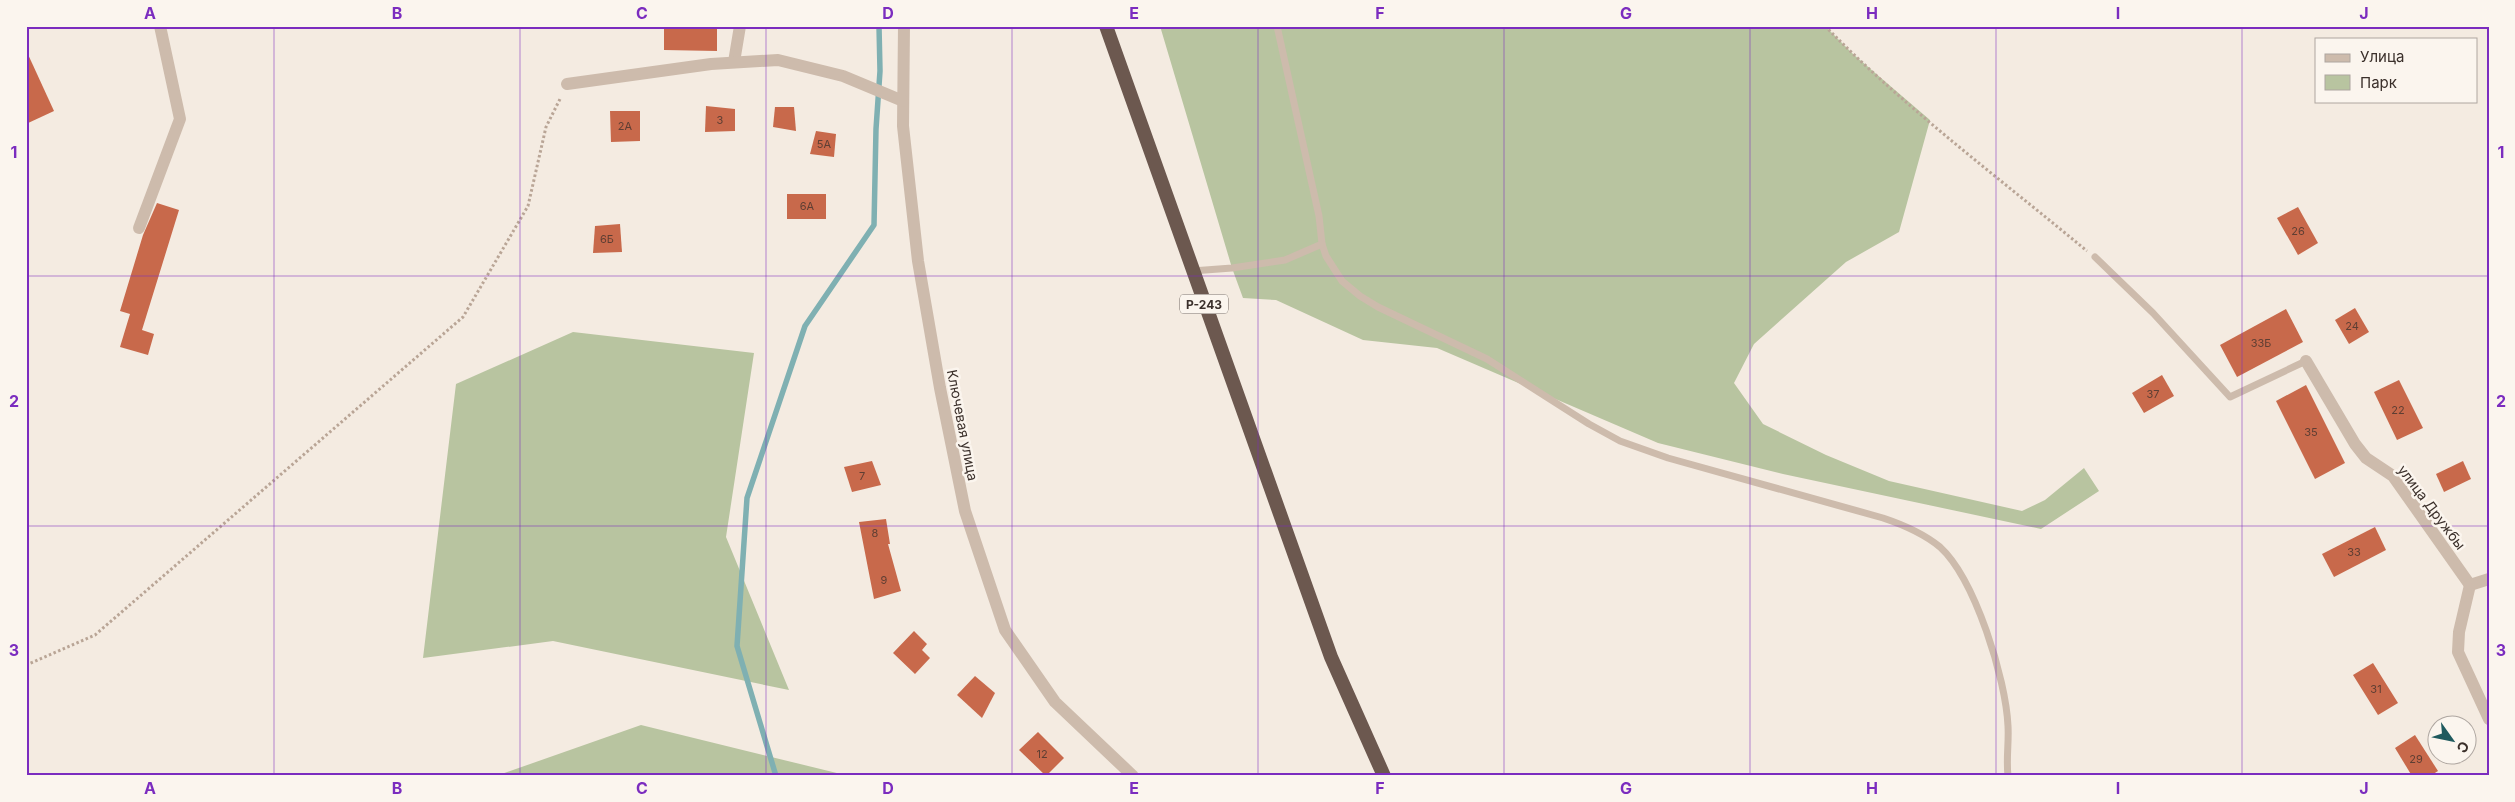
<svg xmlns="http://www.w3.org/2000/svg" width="2515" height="802" font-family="Inter,sans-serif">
<rect width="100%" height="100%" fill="#f4ebe1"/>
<g fill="#b8c4a0">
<polygon points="1160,26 1825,26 1853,54 1930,120 1899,232 1846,262 1754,344 1734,383 1763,424 1826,455 1889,481 2022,511 2045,500 2084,468 2099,491 2041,529 1783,474 1658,443 1437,348 1363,340 1276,300 1243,298 1232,268"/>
<polygon points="573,332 754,353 726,537 789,690 553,641 423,658 456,384"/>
<polygon points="641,725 849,776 496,776"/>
</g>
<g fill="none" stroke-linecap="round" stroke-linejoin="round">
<polyline stroke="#7fb0b2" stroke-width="5.5" points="776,776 737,646 747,498 805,326 874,225 876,129 880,71 879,26"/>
</g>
<g fill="#c8694b">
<polygon points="664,26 717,26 717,51 664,50"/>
<polygon points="26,50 54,111 26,124"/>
<polygon points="706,106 735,109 735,131 705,132"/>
<polygon points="775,107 794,107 796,131 773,127"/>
<polygon points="610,111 640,111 640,141 611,142"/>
<polygon points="816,131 836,134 834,157 810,154"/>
<rect x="787" y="194" width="39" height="25"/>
<polygon points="157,203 179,210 142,330 154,334 148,355 120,347 130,314 120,311 143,235"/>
<polygon points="2298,207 2318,243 2298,255 2277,218"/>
<polygon points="620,224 622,252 593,253 595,226"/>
<polygon points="2355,308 2369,332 2349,344 2335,320"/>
<polygon points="2286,309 2303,342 2237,377 2220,345"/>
<polygon points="2162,375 2174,396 2144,413 2132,393"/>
<polygon points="2399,380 2423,428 2397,440 2374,392"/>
<polygon points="2306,385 2345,463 2315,479 2276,401"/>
<polygon points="872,461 881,485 852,492 844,467"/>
<polygon points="2463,461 2471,479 2444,492 2436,474"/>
<polygon points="886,519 890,544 888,544 901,591 874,599 859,522"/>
<polygon points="2375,527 2386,550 2334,577 2322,554"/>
<polygon points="914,631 927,644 922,650 930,658 915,674 893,653"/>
<polygon points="2373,663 2398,703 2378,715 2353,675"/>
<polygon points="975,676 995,693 982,718 957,695"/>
<polygon points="1038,732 1064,758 1046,776 1019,750"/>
<polygon points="2415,735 2438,771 2430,776 2412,776 2395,748"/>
</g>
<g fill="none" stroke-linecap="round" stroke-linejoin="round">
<g stroke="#b9a596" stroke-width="3" stroke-dasharray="2.5 2.5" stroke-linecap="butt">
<path d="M1825,26c80,82 174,152 262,225"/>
<polyline points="26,665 95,635 463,317 528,206 546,127 561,97"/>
</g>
<g stroke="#cdbbac" stroke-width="7">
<path d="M1277,26l42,190 3,28 4,12 16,25 18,15 18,11 109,52 102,65 31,17 48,17 215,60c21,7 40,15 57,29 35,32 66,132 68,179 1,17 -2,33 0,50"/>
<polyline points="2095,257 2153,313 2230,397 2306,361"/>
<polyline points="1192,271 1232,268 1285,260 1322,244"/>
</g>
<g stroke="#cdbbac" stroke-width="12">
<polyline points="904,26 903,126 918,261 940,388 965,511 1005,630 1055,702 1133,776"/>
<polyline points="734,62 740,26"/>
<polyline points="567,84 711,64 778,60 843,76 903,101"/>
<polyline points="139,228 180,119 160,26"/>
<polyline points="2306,361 2355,444 2366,458 2393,476 2470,585"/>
<polyline points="2470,585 2459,632 2458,652 2489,719"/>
<polyline points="2470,585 2489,579"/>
</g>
<polyline stroke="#6c584f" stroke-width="14" points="1106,26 1331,657 1384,776"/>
</g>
<path fill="none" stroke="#7b2cbf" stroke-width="1" stroke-opacity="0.55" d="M274,26v750M520,26v750M766,26v750M1012,26v750M1258,26v750M1504,26v750M1750,26v750M1996,26v750M2242,26v750M26,276h2463M26,526h2463"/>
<g text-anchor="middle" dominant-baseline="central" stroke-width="5" stroke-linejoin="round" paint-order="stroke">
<g font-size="11" fill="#5e3e33">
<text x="720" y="120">3</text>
<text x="625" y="126">2А</text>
<text x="824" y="144">5А</text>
<text x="807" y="206">6А</text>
<text x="2298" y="231">26</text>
<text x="607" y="239">6Б</text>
<text x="2352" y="326">24</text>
<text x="2261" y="343">33Б</text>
<text x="2153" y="394">37</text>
<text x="2398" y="410">22</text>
<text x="2311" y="432">35</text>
<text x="862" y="476">7</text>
<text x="875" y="533">8</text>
<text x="2354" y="552">33</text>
<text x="884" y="580">9</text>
<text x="2376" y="689">31</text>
<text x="1042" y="754">12</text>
<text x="2416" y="759">29</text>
</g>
<rect fill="#fbf5ee" stroke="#756b66" stroke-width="1" x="1180" y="294.5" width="48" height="19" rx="4"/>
<g font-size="12" font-weight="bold" fill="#3b302b">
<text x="1204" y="304">Р-243</text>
</g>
<g font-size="14" fill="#3b302b" stroke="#fbf5ee">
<text transform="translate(963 425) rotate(79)">Ключевая улица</text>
<text transform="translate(2432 507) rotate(53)">улица Дружбы</text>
</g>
</g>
<rect width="2515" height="802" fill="none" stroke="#fbf5ee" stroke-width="55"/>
<rect x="2315" y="38" width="162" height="65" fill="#fbf5ee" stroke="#aea6a0"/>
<rect x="2325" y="54" width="25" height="8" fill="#cdbbac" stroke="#aea6a0"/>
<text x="2360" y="62" font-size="15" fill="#3b302b">Улица</text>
<rect x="2325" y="75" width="25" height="15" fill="#b8c4a0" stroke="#aea6a0"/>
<text x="2360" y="88" font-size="15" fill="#3b302b">Парк</text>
<g transform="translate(2452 740) rotate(123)"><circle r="24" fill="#fbf5ee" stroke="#aea6a0"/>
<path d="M0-4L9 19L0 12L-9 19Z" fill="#1f5a5e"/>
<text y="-8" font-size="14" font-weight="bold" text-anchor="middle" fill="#3b302b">С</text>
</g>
<rect x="28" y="28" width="2460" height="746" fill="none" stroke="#7b2cbf" stroke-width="2"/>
<g font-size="16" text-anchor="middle" font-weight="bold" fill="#7b2cbf">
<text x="150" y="19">A</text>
<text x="397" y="19">B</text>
<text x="642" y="19">C</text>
<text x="888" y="19">D</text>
<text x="1134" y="19">E</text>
<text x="1380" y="19">F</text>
<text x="1626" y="19">G</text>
<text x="1872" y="19">H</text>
<text x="2118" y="19">I</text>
<text x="2364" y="19">J</text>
<text x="14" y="158">1</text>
<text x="2501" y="158">1</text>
<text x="14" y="407">2</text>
<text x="2501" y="407">2</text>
<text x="14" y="656">3</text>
<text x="2501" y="656">3</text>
<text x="150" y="794">A</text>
<text x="397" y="794">B</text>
<text x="642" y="794">C</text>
<text x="888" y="794">D</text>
<text x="1134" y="794">E</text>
<text x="1380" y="794">F</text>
<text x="1626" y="794">G</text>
<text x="1872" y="794">H</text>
<text x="2118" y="794">I</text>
<text x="2364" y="794">J</text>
</g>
</svg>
